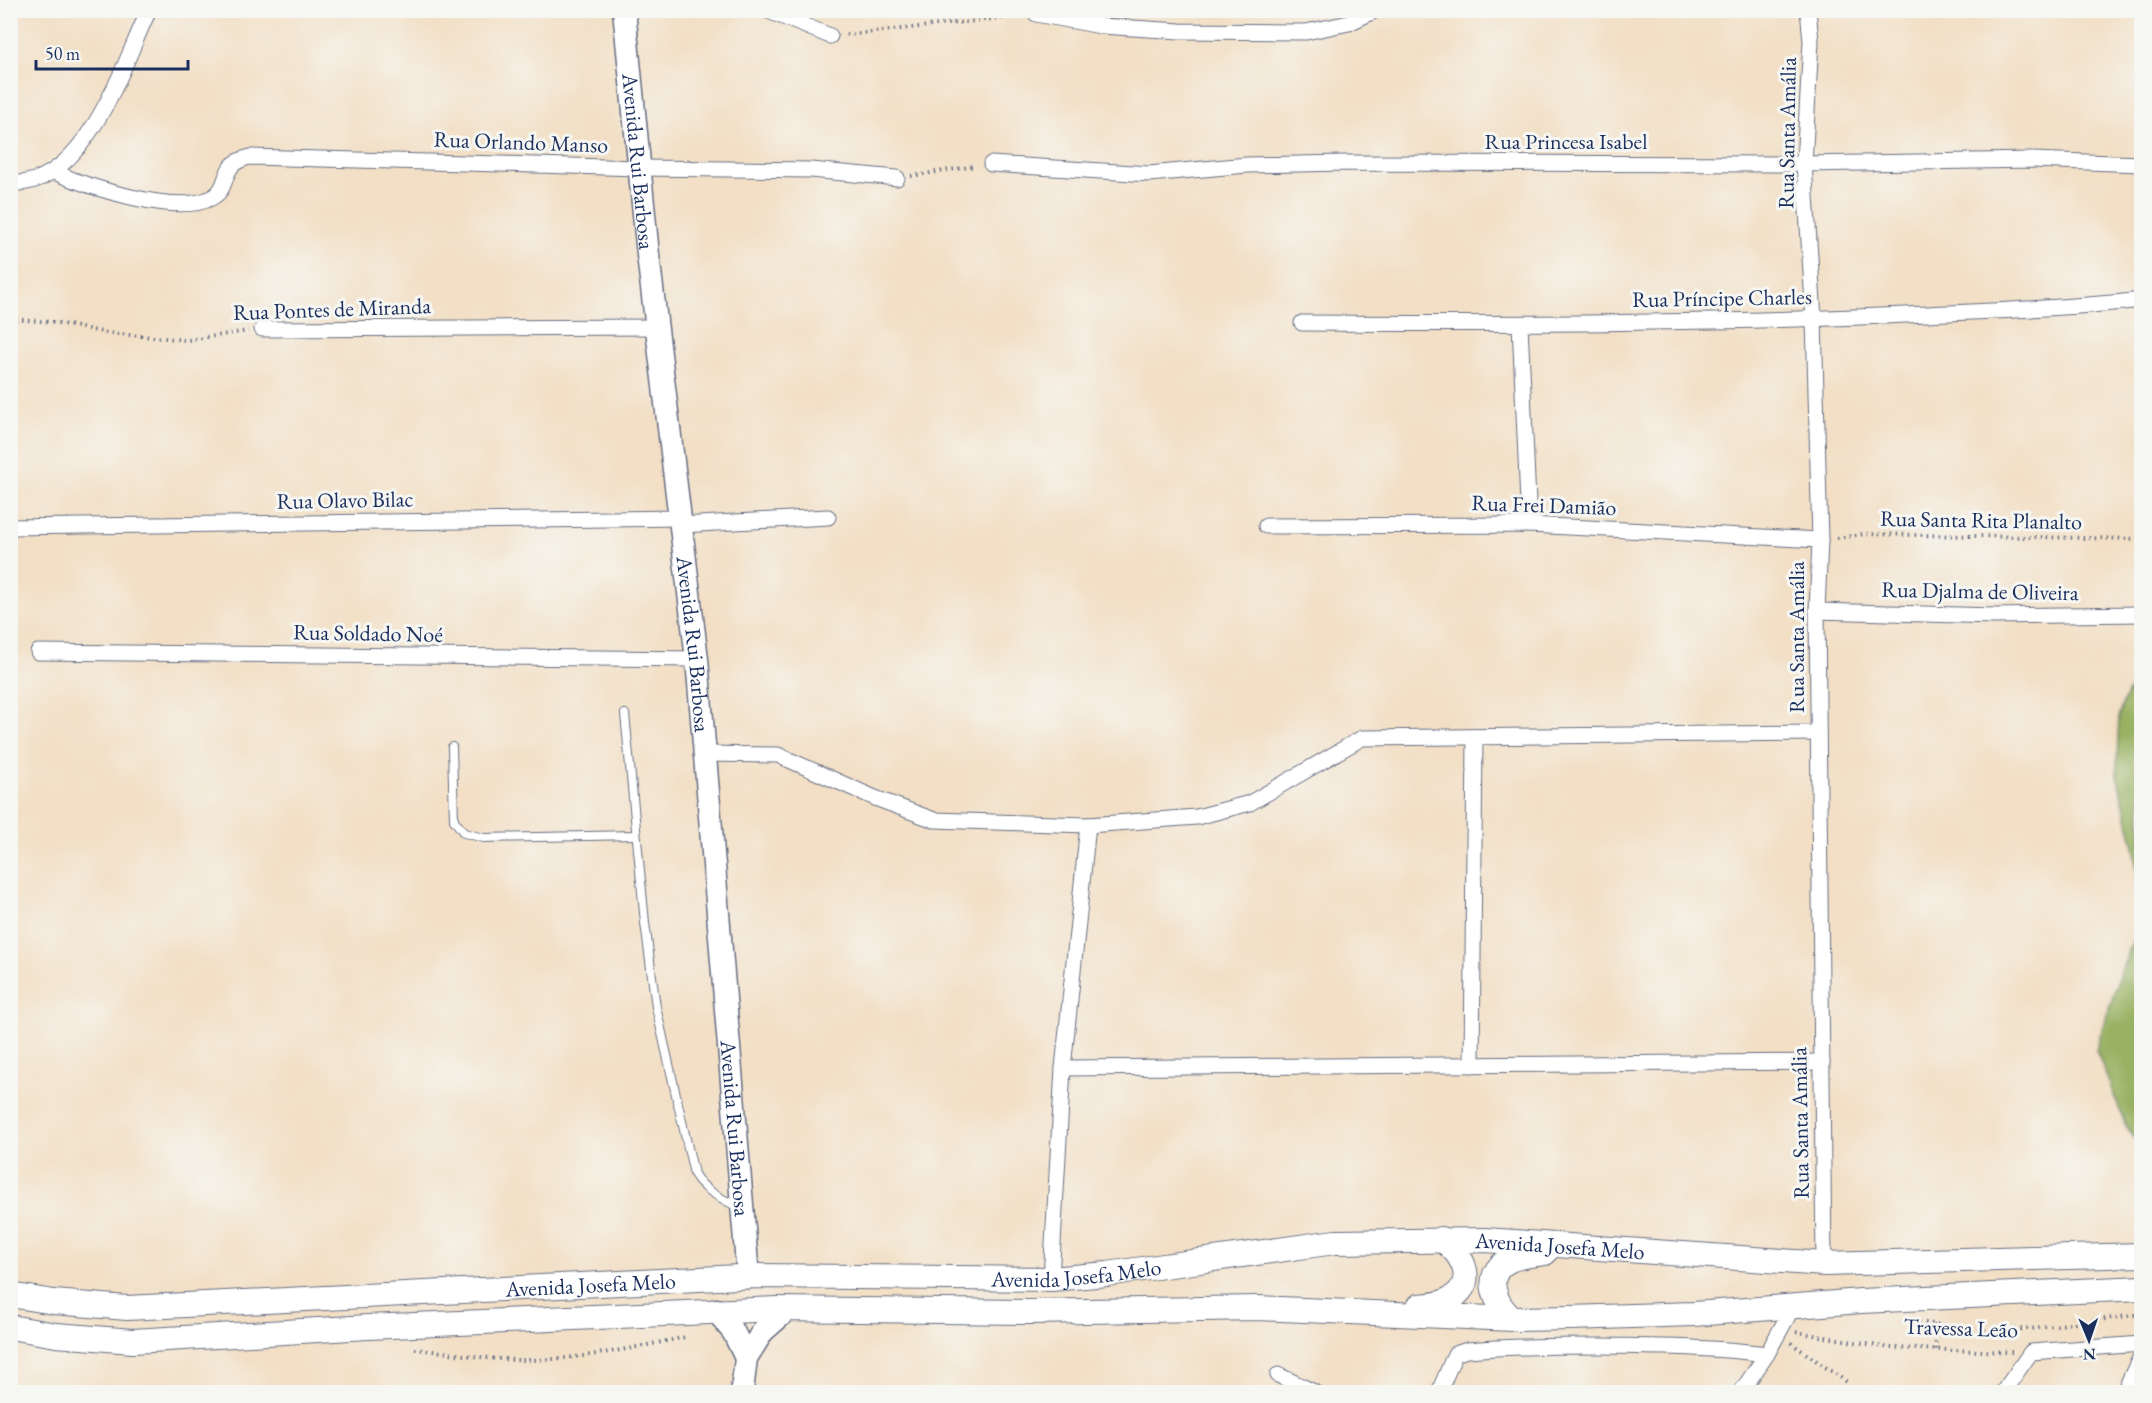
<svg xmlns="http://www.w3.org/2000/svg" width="2152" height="1403" font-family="'EB Garamond',serif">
<rect width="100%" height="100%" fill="#f6f6f2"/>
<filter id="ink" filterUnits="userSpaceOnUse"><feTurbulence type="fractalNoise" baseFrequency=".0167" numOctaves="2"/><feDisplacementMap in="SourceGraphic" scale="12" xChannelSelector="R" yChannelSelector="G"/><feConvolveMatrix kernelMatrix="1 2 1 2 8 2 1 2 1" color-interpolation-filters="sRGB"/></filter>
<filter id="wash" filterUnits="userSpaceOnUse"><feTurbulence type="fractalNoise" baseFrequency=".008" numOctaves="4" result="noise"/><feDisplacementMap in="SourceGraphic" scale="24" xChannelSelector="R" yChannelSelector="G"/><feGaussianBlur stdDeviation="1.35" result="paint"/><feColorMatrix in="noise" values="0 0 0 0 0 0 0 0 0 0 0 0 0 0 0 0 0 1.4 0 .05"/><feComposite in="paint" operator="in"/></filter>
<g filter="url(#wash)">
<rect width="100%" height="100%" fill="#f2dfc5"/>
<polygon fill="#98b162" stroke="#5a7060" stroke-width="1.5" points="2141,667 2141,1142 2134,1137 2126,1126 2096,1050 2119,977 2141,919 2135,851 2117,775 2117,759 2119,714 2123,702"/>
</g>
<g filter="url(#ink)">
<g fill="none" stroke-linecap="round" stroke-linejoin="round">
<defs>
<g id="lane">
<path d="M625,714l20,209 11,84 38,167c10,17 27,24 44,33"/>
<polyline points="452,747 454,820 464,833 484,838 636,835"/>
</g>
<g id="street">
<polyline points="766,10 830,36"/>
<polyline points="1808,10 1811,41 1804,164 1814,319 1820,540 1817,611 1824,1264"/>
<polyline points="1036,14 1101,26 1180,31 1306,32 1349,23 1376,10"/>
<polyline points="991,164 1149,174 1247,165 1345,163 1804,164 2032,160 2142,164"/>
<path d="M54,172c34,15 123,44 157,26 22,-11 6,-34 39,-41l389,11 172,2 86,8"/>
<path d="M10,183c75,6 113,-119 139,-173"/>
<path d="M1302,323c201,1 403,1 604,-8 78,-4 157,-6 236,-15"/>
<polyline points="1520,324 1529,525"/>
<polyline points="262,329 657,327"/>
<polyline points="681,525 828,517"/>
<polyline points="1266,526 1529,525 1820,540"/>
<polyline points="10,527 681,518"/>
<polyline points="1817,611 1995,616 2142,614"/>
<polyline points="38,652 697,659"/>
<polyline points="705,754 778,755 875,798 934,820 1088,825 1197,817 1250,803 1362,738 1818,733"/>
<polyline points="1472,1065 1475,737"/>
<polyline points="1063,1068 1822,1062"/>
<polyline points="1051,1279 1063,1068 1088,825"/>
<polyline points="1278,1375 1314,1392"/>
<path d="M1439,1392l16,-38 12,-4c46,-4 92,-4 138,-4 55,1 108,1 162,8"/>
<polyline points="1741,1392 1767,1354 1794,1305"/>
<polyline points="2003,1392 2031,1352 2142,1344"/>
<polyline points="2124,1392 2142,1354"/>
</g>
<g id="secondary">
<path id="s1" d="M624,10l24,245 49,404 51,618"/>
<polyline points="716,1310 734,1333 746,1358"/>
<polyline points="742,1392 746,1358 763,1331 788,1309"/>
</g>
<g id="primary">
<path id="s2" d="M10,1295l44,7 73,6 631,-32 293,3 56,-5 228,-32 150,-2 339,24 318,-9"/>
<path d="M1419,1306c9,-1 19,-1 27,-5 34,-15 18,-47 -5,-62"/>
<path d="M1513,1319c-18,-14 -31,-45 -5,-58 11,-6 26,-6 37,-8"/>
<polyline points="10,1327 56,1335 133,1341 368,1327 776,1309 1030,1312 1258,1308 1513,1319 1570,1318 1694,1314 1861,1301 2142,1288"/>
</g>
</defs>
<use href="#lane" stroke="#666d82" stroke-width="10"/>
<use href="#street" stroke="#666d82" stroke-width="17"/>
<use href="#secondary" stroke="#666d82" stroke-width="25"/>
<use href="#primary" stroke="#666d82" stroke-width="26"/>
<g stroke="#666d82" stroke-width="4" stroke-dasharray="1.5 4.5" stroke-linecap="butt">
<polyline points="846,35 1021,16"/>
<polyline points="911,176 975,166"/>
<polyline points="10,319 53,322 107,333 188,340 248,331"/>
<polyline points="1837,538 1864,534 2142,539"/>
<polyline points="1919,1322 1977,1330 2031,1329 2142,1314"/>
<polyline points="1935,1324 1936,1350"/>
<polyline points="1796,1332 1890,1348 2012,1352"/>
<polyline points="1791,1343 1847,1382"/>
<path d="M415,1349c34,3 75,11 109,11 55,0 109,-12 162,-23"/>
</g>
<use href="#lane" stroke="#fff" stroke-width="8"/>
<use href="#street" stroke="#fff" stroke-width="15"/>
<use href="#secondary" stroke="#fff" stroke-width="22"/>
<use href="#primary" stroke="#fff" stroke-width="24"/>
</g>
</g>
<g text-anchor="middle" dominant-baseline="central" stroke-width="6" stroke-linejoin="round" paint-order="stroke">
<g font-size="22" fill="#1b2f5e" stroke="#f6f6f2">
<text transform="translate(1787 133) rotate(-89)">Rua Santa Amália</text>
<text x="1566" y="141">Rua Princesa Isabel</text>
<text transform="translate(521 142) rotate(2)">Rua Orlando Manso</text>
<text stroke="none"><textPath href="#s1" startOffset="152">Avenida Rui Barbosa</textPath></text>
<text transform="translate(1722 298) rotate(-1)">Rua Príncipe Charles</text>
<text transform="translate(332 309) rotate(-2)">Rua Pontes de Miranda</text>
<text transform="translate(345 500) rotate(-1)">Rua Olavo Bilac</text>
<text transform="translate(1544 505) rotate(2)">Rua Frei Damião</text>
<text transform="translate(1981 520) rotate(1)">Rua Santa Rita Planalto</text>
<text transform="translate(1980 591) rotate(1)">Rua Djalma de Oliveira</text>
<text transform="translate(368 633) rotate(1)">Rua Soldado Noé</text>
<text transform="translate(1796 637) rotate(-90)">Rua Santa Amália</text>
<text stroke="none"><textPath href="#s1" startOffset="638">Avenida Rui Barbosa</textPath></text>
<text transform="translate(1800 1123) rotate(-91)">Rua Santa Amália</text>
<text stroke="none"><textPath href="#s1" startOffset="1124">Avenida Rui Barbosa</textPath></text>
<text stroke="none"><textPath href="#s2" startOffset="1554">Avenida Josefa Melo</textPath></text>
<text stroke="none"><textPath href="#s2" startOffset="1068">Avenida Josefa Melo</textPath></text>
<text stroke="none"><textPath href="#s2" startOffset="582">Avenida Josefa Melo</textPath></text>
<text transform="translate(1961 1328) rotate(2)">Travessa Leão</text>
</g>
</g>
<rect width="2152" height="1403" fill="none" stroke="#f6f6f2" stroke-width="36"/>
<g transform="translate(2089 1340) rotate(178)" stroke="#f6f6f2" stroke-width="4.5" paint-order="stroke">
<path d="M0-4.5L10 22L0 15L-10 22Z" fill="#1b2f5e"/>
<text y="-9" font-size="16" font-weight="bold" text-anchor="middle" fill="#1b2f5e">N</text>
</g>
<path d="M36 60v9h152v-9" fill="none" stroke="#1b2f5e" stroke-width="3"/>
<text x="45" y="60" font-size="18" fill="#1b2f5e" stroke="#f6f6f2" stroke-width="4.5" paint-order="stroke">50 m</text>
</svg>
